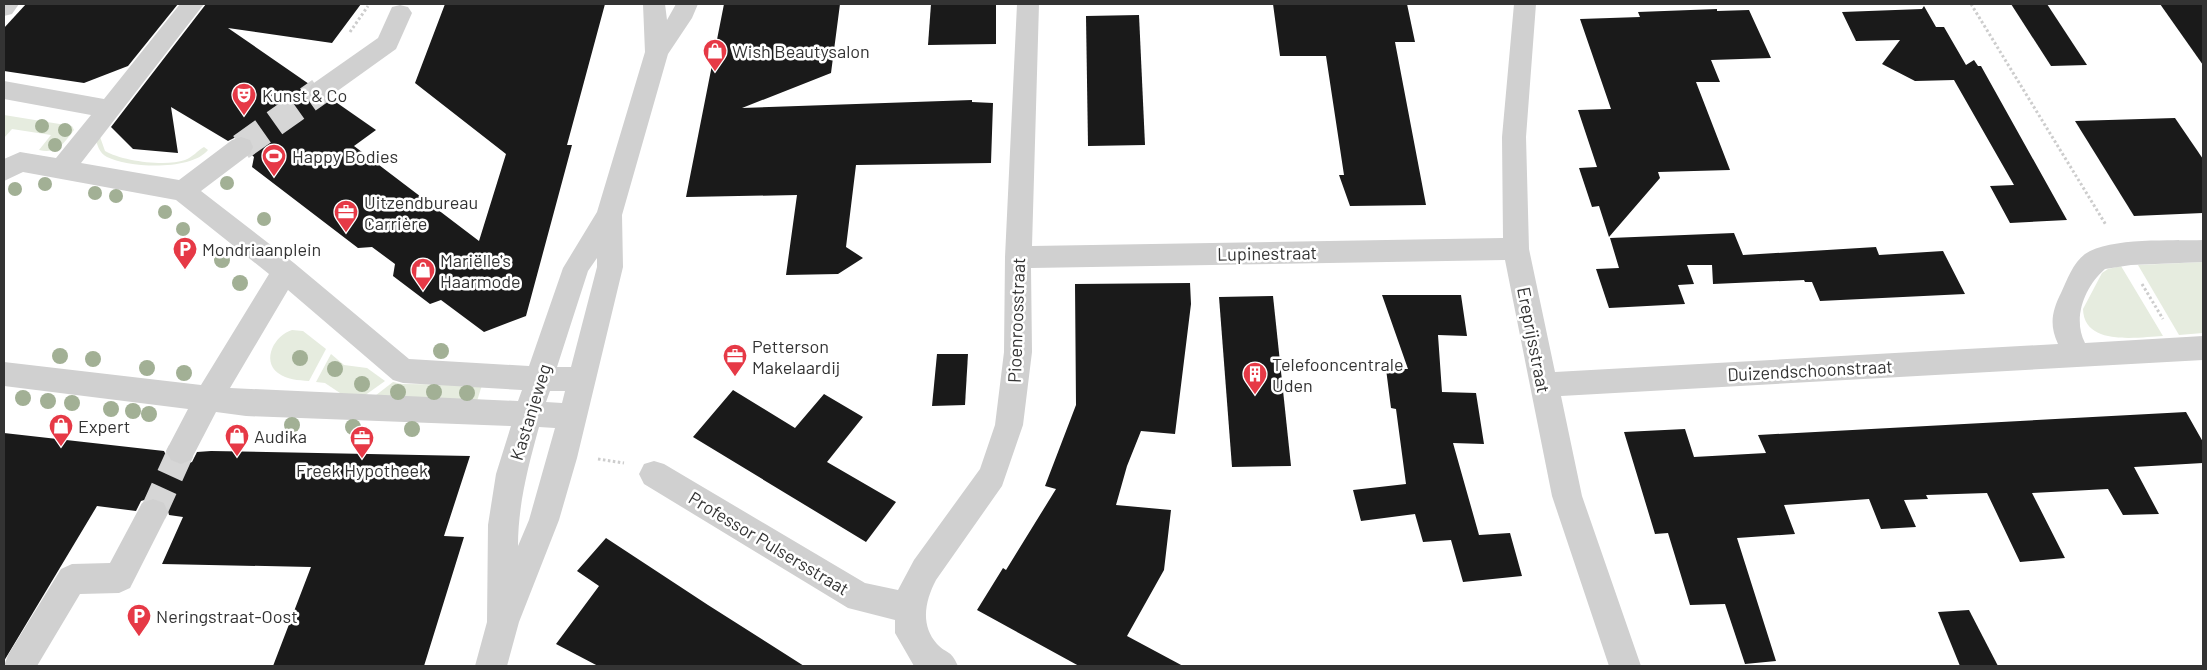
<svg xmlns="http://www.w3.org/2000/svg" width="2207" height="670" font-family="Barlow,sans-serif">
<rect width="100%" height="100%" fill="#fff"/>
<g fill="#e6ecdf">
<path d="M4,115l68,11 2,4c-11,14 -16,24 -35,20l12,-15 -39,-6 -8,9z"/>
<path d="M99,134l6,17c17,10 61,16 80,9 8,-3 12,-9 19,-13l4,3c-17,21 -79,18 -101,7 -8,-4 -10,-13 -12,-20z"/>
<polygon points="2203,262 2203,333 2179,335 2138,265"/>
<path d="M2121,266l42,70c-24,1 -79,11 -80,-27l19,-36 6,-4z"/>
<path d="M292,330l11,1 23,18 -17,32c-11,-1 -22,-1 -31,-8 -17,-13 -3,-38 14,-43z"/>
<polygon points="331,354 344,365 367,368 385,381 364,396 343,395 325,383 316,382"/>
<polygon points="393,382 402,384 482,385 477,401 371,399"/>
</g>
<g fill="#1a1a1a">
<polygon points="26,4 178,4 128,66 84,83 4,71 4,28"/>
<polygon points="206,4 361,4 332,43 228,28 309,84 306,92 310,99 321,102 330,98 376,130 354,146 479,241 506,154 415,83 445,4 605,4 567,145 572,145 526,316 484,332 441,300 430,304 393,276 395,264 372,247 358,248 252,167 254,157 252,155 255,146 251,138 240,135 228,141 171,107 178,153 133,149 111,127"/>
<polygon points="724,4 840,4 831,73 742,108 972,100 972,102 993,103 991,163 856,165 846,247 863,258 838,274 786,275 797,195 686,197"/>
<polygon points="931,4 996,4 996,44 928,45"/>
<polygon points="1273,4 1407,4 1415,42 1395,42 1426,205 1350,206 1339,175 1344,175 1326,56 1280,56"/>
<polygon points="2011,4 2047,4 2087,65 2051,66"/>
<polygon points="2160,4 2203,4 2203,65"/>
<polygon points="1924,6 1936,27 1944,27 1966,65 1974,60 1978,66 1981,66 2067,220 2010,223 1990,186 2014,185 1954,80 1915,81 1882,64 1900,40 1856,41 1842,12 1922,9"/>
<polygon points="1717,9 1717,11 1749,10 1771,58 1711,60 1720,82 1696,82 1730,170 1658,172 1660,178 1609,237 1599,206 1592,207 1579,168 1597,167 1578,110 1611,109 1580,19 1640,17 1638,12"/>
<polygon points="1139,15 1145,145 1088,146 1086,16"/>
<polygon points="2175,118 2203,159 2203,213 2134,216 2075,121"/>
<polygon points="1734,233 1743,255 1876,247 1879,255 1943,251 1965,294 1820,301 1812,282 1805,282 1804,280 1713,284 1712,265 1687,265 1694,284 1678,285 1685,304 1609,308 1596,269 1619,268 1610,238"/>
<polygon points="1190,283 1191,304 1175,434 1141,431 1127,466 1116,505 1171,510 1164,570 1127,636 1183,666 1079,666 977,610 1003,568 1006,570 1056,489 1045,486 1076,405 1075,284"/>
<polygon points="1382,295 1461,295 1467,336 1438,335 1442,392 1476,393 1484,444 1453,443 1479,535 1510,533 1522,576 1463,582 1451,540 1423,542 1415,514 1361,521 1353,490 1406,484 1396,409 1391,408 1386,369 1408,369"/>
<polygon points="1273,296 1291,466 1232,467 1219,297"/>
<polygon points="937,354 968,354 965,405 932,406"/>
<polygon points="733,390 795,428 824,394 863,417 827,462 896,502 866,542 693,437"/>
<polygon points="2186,412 2203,442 2203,463 2134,467 2159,514 2123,515 2108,489 2032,493 2065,558 2020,562 1987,493 1926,495 1928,499 1904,500 1916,527 1881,529 1869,499 1784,505 1795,534 1737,538 1776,661 1745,664 1725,604 1690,605 1668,533 1655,534 1624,432 1685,429 1694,457 1766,453 1758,435"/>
<polygon points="4,433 164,451 169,461 180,466 192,462 197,452 211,451 470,456 444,536 464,537 424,666 273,666 311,567 162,564 183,517 169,515 166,502 154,497 141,501 136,511 97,506 4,661"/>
<polygon points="606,538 708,605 804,666 598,666 556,644 599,586 577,571"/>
<polygon points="1969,610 1998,666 1960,666 1938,612"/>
</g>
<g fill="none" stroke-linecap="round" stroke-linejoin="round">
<g stroke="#d6d6d6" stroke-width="27" stroke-dasharray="27 14" stroke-linecap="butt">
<polyline points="241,147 320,91"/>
<polyline points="153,513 181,451"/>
</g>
<g stroke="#cdcdcd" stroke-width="3" stroke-dasharray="2.5 2.5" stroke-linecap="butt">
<polyline points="1971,4 2106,225"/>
<polyline points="350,32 368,6"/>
<polyline points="2142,284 2163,319"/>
<polyline points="598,459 624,463"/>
</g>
<g fill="#d0d0d0" fill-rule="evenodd">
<polygon points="4,4 19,4 12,14 4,16"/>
<path d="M180,4h24l-123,159 98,17 53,-40 9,-3 9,3 3,7 -3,7 -49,37 93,72 115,96 120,7 34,-98 34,-56 48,-160 -2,-48h22l2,16 9,-16h22l-6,14 -24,36 -46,161 1,52 -46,191 -18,62 -40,102 -12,44h-32l12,-44 1,-97 8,-51 15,-48 -265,-10 -30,-4 -25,48 -10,4 -10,-4 -5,-9 22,-42 -184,-23v-24l197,23 68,-111 -93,-74 -153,-28 -19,9v-22l16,-7 36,6 35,-43 -87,-16v-18l100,18zM597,258v9l-26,100h-14l31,-96zM288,290l105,90 10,3 119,7 -4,11 -288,-13zM550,391h15l-3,12 -16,-1zM539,427l16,1 -26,92 -11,26c0,-41 10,-79 21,-119z"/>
<path d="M1017,4h22l-7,242 471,-8 -1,-101 12,-133h22l-10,133 3,112 26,123 503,-28c-9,-19 -6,-33 3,-51 6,-13 12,-30 24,-39 25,-17 88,-13 118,-14v22l-72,3 -26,4c-20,17 -33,49 -20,74l118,-7v24l-642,36 21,100 59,170h-32l-57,-170 -47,-236 -474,8 1,84 -9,73 -21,61 -66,94c-11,21 -16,45 1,64 10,11 13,4 21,22h-44l-19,-33v-13l-47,-12 -204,-124 -5,-10 5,-10 10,-3 10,3 201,119 33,7 16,-30 66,-91 15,-44 9,-73 1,-95z"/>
<polygon points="400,5 408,7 412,13 396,49 329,97 320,100 311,97 308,91 311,85 378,38 392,7"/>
<polygon points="153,499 164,503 168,513 130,588 119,593 80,594 37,666 4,666 8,655 61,569 72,564 110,563 142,503"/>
</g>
</g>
<g fill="#a2b095">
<circle cx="42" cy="126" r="7"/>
<circle cx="65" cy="130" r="7"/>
<circle cx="55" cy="145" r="7"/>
<circle cx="227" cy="183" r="7"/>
<circle cx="45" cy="184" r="7"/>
<circle cx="15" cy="189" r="7"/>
<circle cx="95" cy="193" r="7"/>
<circle cx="116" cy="196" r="7"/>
<circle cx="165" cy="212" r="7"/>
<circle cx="264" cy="219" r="7"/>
<circle cx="183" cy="229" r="7"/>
<circle cx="222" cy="260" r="8"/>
<circle cx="240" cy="283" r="8"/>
<circle cx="441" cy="351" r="8"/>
<circle cx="60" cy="356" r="8"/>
<circle cx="300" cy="358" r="8"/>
<circle cx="93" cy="359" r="8"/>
<circle cx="147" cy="368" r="8"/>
<circle cx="335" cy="369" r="8"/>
<circle cx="184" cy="373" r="8"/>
<circle cx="362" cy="384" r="8"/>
<circle cx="398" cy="392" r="8"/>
<circle cx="434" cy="392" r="8"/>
<circle cx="467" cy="393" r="8"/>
<circle cx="23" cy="398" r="8"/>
<circle cx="48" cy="401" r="8"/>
<circle cx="72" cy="403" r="8"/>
<circle cx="111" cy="409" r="8"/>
<circle cx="133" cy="411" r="8"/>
<circle cx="149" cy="414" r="8"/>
<circle cx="292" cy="425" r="8"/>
<circle cx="353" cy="427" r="8"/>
<circle cx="412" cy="429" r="8"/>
</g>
<defs>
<symbol id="shop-pin" viewBox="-11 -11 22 30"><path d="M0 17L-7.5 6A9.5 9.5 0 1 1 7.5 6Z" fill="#e63946" stroke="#fff"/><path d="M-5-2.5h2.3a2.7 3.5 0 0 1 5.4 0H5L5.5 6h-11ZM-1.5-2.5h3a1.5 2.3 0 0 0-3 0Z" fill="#fff"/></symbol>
<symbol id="theatre-pin" viewBox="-11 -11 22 30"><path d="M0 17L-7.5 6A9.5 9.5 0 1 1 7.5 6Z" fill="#e63946" stroke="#fff"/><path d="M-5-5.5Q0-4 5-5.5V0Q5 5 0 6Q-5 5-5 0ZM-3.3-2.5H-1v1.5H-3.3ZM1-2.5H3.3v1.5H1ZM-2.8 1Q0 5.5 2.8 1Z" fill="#fff"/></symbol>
<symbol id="stadium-pin" viewBox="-11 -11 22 30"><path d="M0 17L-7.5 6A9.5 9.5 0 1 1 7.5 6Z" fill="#e63946" stroke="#fff"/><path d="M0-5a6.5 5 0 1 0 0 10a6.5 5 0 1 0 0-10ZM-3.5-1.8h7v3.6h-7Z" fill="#fff"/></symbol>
<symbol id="office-pin" viewBox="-11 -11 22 30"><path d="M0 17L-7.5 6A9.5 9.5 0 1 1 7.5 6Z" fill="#e63946" stroke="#fff"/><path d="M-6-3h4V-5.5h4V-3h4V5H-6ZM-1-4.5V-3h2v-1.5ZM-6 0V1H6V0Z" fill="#fff"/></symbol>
<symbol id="parking-pin" viewBox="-11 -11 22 30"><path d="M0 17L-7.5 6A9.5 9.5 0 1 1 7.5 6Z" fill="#e63946" stroke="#fff"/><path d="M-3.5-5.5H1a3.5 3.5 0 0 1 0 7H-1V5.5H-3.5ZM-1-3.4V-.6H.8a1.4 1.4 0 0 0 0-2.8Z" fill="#fff"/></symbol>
<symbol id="building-pin" viewBox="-11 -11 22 30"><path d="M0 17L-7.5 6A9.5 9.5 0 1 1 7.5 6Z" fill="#e63946" stroke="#fff"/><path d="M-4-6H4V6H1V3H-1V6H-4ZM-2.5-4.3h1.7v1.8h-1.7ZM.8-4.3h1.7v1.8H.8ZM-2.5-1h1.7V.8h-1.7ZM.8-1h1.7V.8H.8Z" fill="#fff"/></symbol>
</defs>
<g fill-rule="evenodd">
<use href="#shop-pin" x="701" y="37" width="28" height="38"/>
<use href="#theatre-pin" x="230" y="81" width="28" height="38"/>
<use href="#stadium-pin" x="260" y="142" width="28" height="38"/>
<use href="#office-pin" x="332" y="198" width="28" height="38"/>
<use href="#parking-pin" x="171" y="235" width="28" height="38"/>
<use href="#shop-pin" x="409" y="256" width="28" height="38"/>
<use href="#office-pin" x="721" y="342" width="28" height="38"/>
<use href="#building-pin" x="1241" y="360" width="28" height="38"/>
<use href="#shop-pin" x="47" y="412" width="28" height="38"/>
<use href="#shop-pin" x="223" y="422" width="28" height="38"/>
<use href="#office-pin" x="348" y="424" width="28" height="38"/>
<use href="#parking-pin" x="125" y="602" width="28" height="38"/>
</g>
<g text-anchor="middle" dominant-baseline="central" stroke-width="5" stroke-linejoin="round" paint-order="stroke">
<g font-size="18" fill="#333" stroke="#fff" text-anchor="start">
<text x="732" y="51">Wish Beautysalon</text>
<text x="262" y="95">Kunst &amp; Co</text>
<text x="292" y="156">Happy Bodies</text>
<text x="364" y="202">Uitzendbureau<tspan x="364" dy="21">Carrière</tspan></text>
<text x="202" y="249">Mondriaanplein</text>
<text x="440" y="260">Mariëlle's<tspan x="440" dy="21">Haarmode</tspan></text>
<text x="752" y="346">Petterson<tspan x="752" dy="21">Makelaardij</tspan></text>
<text x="1272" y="364">Telefooncentrale<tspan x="1272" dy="21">Uden</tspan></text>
<text x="78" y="426">Expert</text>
<text x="254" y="436">Audika</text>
<text x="362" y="470" text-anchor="middle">Freek Hypotheek</text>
<text x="156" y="616">Neringstraat-Oost</text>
</g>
<g font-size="18" fill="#333" stroke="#fff">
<text transform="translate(1267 253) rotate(-1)">Lupinestraat</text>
<text transform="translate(1016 320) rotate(-88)">Pioenroosstraat</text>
<text transform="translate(1534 340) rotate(79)">Ereprijsstraat</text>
<text transform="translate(1810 370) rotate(-3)">Duizendschoonstraat</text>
<text transform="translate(530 412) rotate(-73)">Kastanjeweg</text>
<text transform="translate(769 543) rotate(31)">Professor Pulsersstraat</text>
</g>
</g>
<rect width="2207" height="670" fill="none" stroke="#333333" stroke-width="10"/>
</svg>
